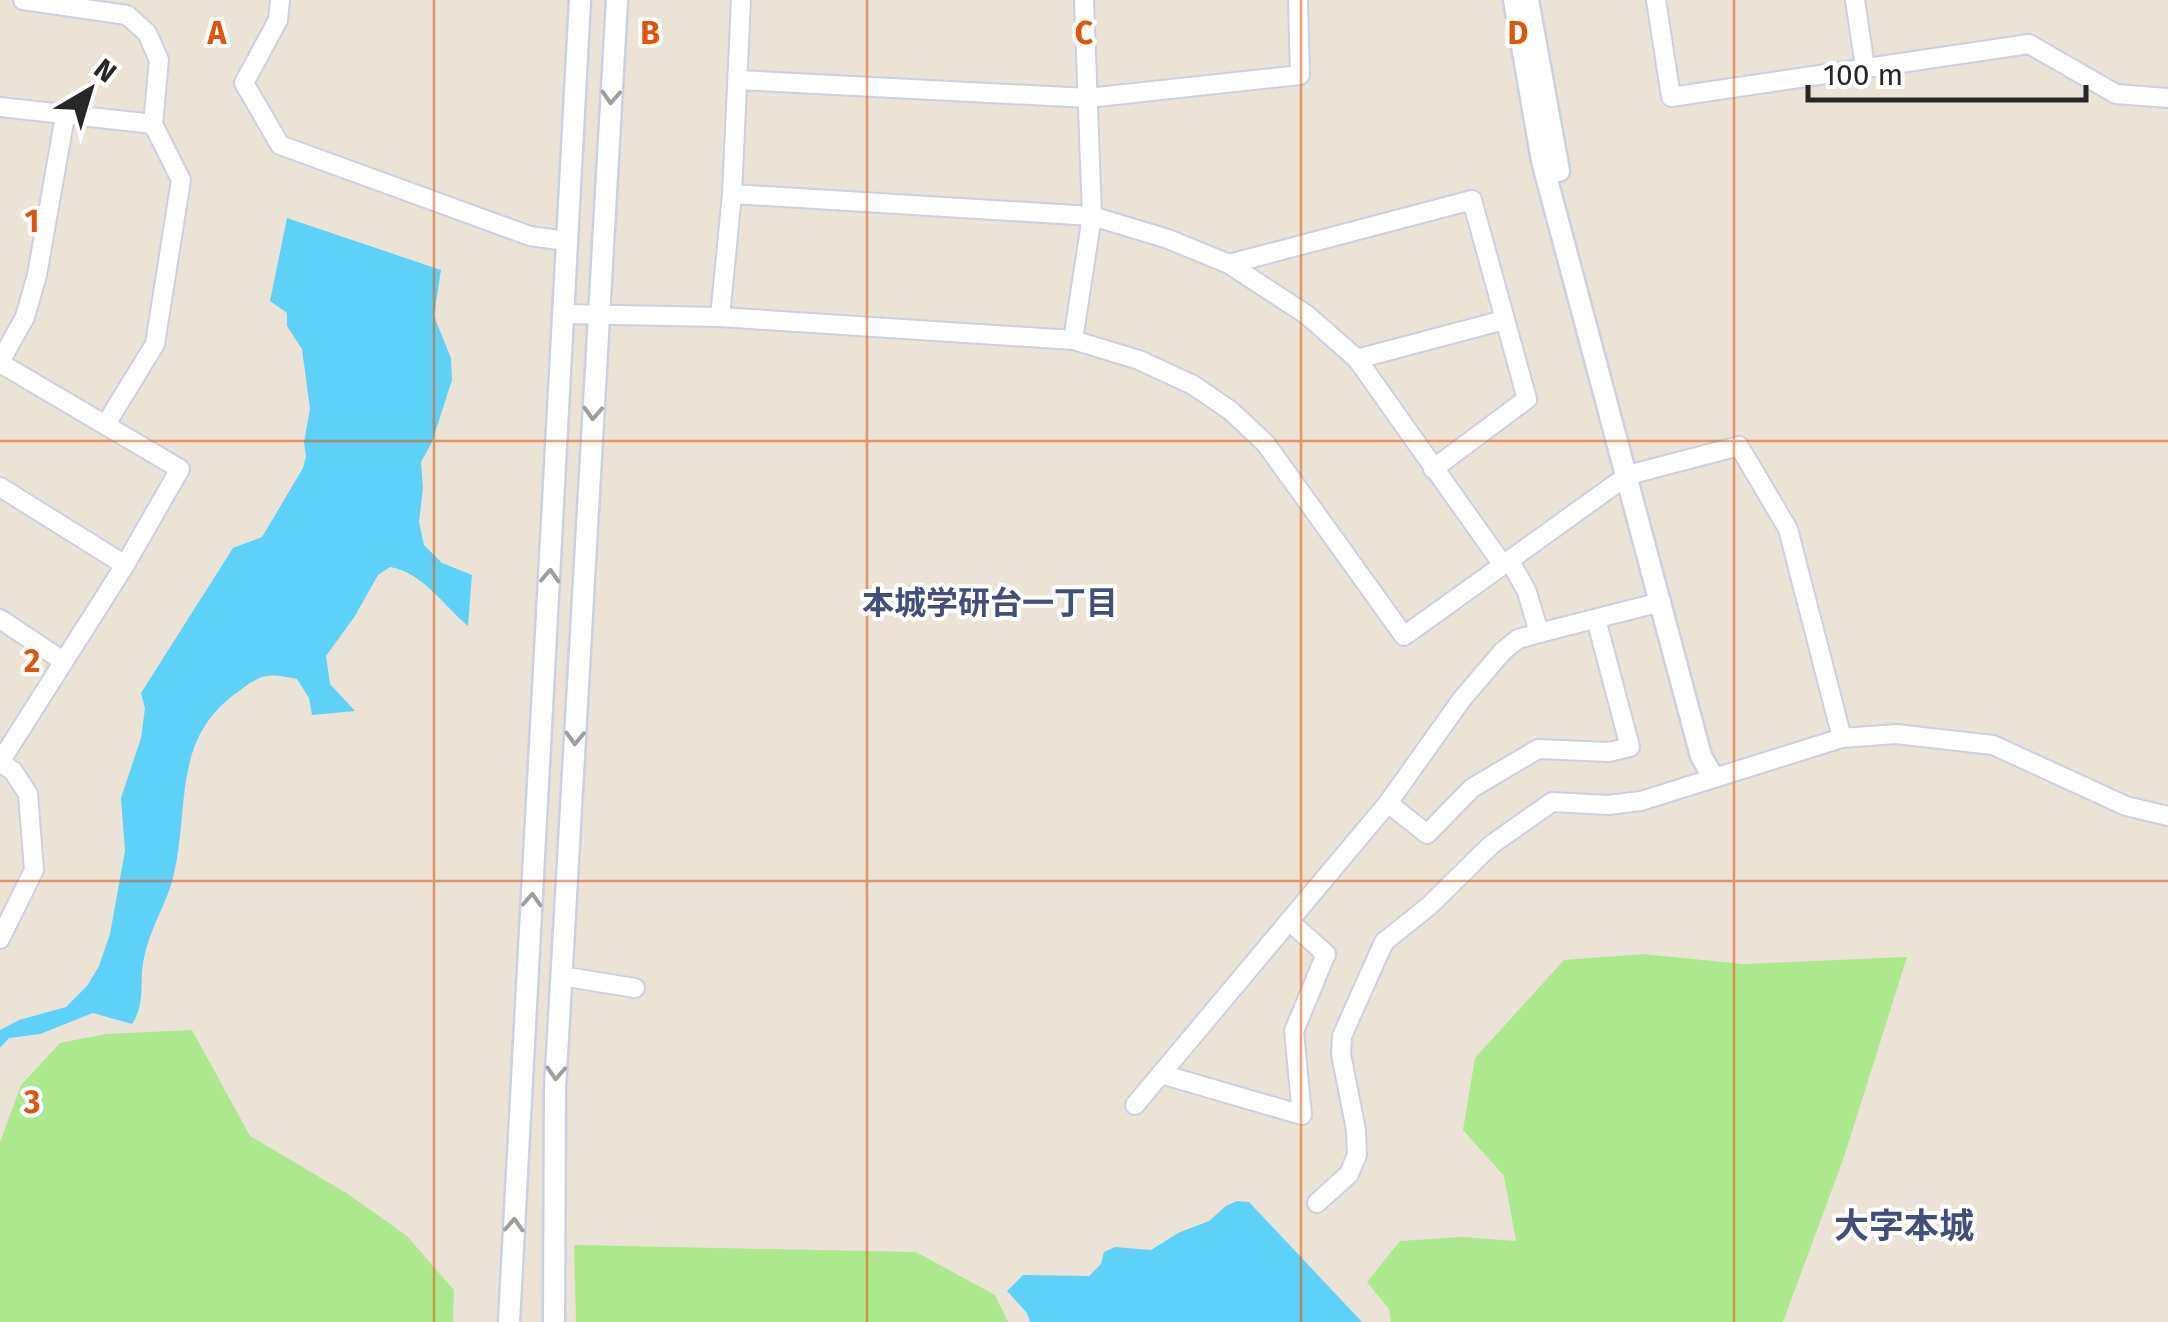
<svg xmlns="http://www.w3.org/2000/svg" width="2168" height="1322" font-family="'Fira Sans','Noto Sans JP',sans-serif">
<rect width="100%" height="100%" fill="#ece3d7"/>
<g fill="#ace88d">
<polygon points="1643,954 1743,964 1907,957 1844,1157 1783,1322 1391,1322 1389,1309 1367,1282 1400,1241 1462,1237 1516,1241 1504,1176 1463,1130 1475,1058 1564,960"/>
<polygon points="192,1030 250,1136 348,1194 407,1236 454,1290 453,1322 0,1322 0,1142 21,1085 60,1043 106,1034"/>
<polygon points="574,1245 916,1252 995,1295 1008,1322 576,1322"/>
</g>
<g fill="#5ed1f9">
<path d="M287,218l154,52 -7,46 17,42 1,22 -20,62 -11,20 2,26 -4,34 5,23 18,18 30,12 -4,51c-24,-20 -46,-54 -78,-59l-12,8 -23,41 -29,40 4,28 25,27 -43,4 -3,-17 -12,-19c-32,-7 -37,-4 -62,15 -64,47 -45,117 -62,184 -7,27 -24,52 -29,80 -5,23 2,46 -12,66l-39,-11 -53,21 -31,4 -9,10v-18l19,-10 47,-13 21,-21 12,-20 11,-32 15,-83 -4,-53 20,-60 4,-30 -4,-15 92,-145 29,-11 41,-69 3,-12 -2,-14 6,-33 -8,-60 -15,-23v-13l-17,-12z"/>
<polygon points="1237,1201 1249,1202 1362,1322 1030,1322 1027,1313 1007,1291 1023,1275 1089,1276 1101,1264 1104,1252 1115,1247 1151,1250 1178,1233 1209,1221 1226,1206"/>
</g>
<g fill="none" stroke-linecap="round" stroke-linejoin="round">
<defs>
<g id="minor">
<polyline points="23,0 127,15 147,33 159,60 153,124 181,180 155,344 106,424"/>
<polyline points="280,0 278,20 244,83 280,145 530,236 566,241"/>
<polyline points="1656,0 1671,97 2029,44 2116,94 2168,98"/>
<polyline points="1855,0 1865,67"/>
<polyline points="738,80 1088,98 1300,75 1298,0"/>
<polyline points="0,107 153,124"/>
<polyline points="732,194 1092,216 1168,239 1229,264 1307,315 1357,359 1503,565"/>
<polyline points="1229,264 1472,200 1527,399 1433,469"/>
<polyline points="564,314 720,317 1073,340 1139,360 1193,385 1231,411 1266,444 1404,636 1628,475 1739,446 1788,529 1842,738"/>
<polyline points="720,317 732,194 741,0"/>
<polyline points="1073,340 1092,216 1084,0"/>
<polyline points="1357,359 1504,320"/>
<polyline points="0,362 25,317 37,275 65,116"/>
<polyline points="0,363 180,469 125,565 0,762"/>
<polyline points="0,487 125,565"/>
<polyline points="1510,561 1527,592 1539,633"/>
<polyline points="0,619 63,661"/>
<polyline points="1388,803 1427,834 1472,788 1538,749 1609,752 1630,747 1596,619"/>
<polyline points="0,939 34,870 28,794 13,771 0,762"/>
<polyline points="561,976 635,988"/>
<polyline points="1161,1074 1302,1115 1294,1031 1326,954 1289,921"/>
<polyline points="1135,1105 1388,803 1462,699 1503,651 1518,639 1539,633 1661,602"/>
<polyline points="1317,1203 1349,1174 1357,1155 1356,1130 1341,1054 1342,1036 1384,942 1429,906 1491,845 1552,802 1608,805 1641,801 1842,738 1896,734 1993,745 2126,806 2168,816"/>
</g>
<g id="tertiary">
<polyline points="1514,0 1542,161 1701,756 1713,777"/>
<polyline points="1528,0 1559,171"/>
<polyline points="509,1322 580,0"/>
<polyline points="554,1322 555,1089 617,0"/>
</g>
</defs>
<use href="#minor" stroke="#ccd0e2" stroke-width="22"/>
<use href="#tertiary" stroke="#ccd0e2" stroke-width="25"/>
<use href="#minor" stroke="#fff" stroke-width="18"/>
<use href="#tertiary" stroke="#fff" stroke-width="20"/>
</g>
<defs><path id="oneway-chevron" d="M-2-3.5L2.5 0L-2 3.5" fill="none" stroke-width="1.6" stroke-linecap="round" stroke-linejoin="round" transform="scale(2.5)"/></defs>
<g stroke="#9e9e9e">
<use href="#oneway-chevron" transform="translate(611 97) rotate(93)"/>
<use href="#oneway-chevron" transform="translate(593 413) rotate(93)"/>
<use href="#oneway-chevron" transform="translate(550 576) rotate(-87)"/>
<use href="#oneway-chevron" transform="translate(575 738) rotate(92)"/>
<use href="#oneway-chevron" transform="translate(532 900) rotate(-87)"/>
<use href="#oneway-chevron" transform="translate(556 1073) rotate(93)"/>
<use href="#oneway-chevron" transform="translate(514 1225) rotate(-87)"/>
</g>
<path fill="none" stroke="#de560d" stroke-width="2.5" stroke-opacity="0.55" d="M434,0v1322M867,0v1322M1301,0v1322M1734,0v1322M0,441h2168M0,881h2168"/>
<g text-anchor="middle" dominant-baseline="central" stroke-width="8" stroke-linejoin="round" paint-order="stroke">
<g font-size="32" font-weight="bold" fill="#444e7b" stroke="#fff">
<text x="990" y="603">本城学研台一丁目</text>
</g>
<g font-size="35" font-weight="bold" fill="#444e7b" stroke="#fff">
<text x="1904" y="1226">大字本城</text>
</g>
</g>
<g font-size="32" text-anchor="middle" font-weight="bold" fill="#de560d" stroke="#fff" stroke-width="8" stroke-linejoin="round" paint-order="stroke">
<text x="217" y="44">A</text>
<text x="650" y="44">B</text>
<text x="1084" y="44">C</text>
<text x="1518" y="44">D</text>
<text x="32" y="232">1</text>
<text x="32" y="672">2</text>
<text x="32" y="1113">3</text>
</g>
<g transform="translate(90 90) rotate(38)" stroke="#ffffff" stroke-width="8" paint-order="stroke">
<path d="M0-8L18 38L0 25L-18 38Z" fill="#272727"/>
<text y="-15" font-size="28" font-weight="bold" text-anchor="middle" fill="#272727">N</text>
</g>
<path d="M1808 85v15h278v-15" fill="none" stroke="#272727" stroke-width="5"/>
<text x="1823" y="85" font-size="30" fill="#272727" stroke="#ffffff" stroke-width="8" paint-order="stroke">100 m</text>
</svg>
